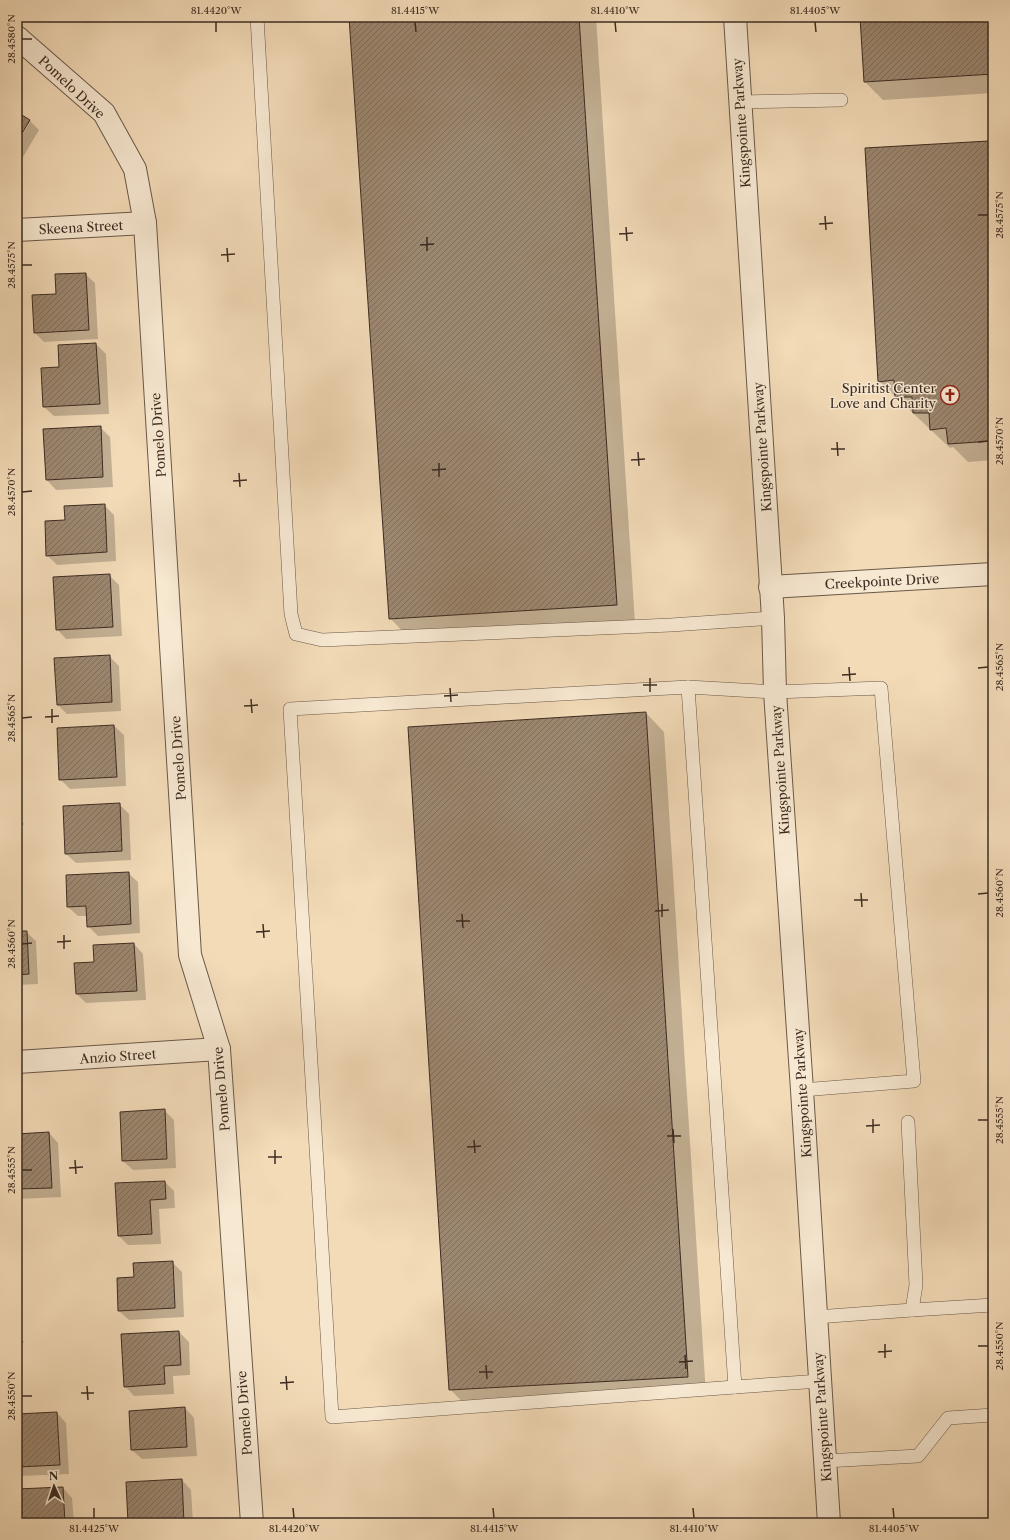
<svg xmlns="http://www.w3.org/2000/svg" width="1010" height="1540" font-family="'Libre Caslon Text',serif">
<defs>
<pattern id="building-hatch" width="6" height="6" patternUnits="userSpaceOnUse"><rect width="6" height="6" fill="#9c8770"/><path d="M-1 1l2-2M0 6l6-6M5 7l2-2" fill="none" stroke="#806f5c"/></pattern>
</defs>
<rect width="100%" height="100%" fill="#f3dbb8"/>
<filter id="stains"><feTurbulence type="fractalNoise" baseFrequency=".005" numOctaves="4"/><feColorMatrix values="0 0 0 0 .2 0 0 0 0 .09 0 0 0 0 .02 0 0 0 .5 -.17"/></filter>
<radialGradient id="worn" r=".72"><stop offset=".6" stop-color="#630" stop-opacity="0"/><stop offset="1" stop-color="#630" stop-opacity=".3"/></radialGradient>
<g fill="#0003">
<polygon points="77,17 132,17 132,20 83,23"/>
<polygon points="350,17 596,17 635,623 408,637 390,618"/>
<polygon points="861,17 993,17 993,93 883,100 865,82"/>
<polygon points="17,113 30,121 39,130 17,167 17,144 30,122 28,122 17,140"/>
<polygon points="988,142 993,146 993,460 968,462 953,447 950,448 879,381"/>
<polygon points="85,274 95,283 98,339 44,342 35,333 57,294"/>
<polygon points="96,344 106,354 109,414 54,416 44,407 60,368"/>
<polygon points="100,427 110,437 113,487 56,490 47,480 44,430"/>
<polygon points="104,505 114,515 116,561 57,565 47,555 66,521"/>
<polygon points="109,575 119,585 122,636 66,639 57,629"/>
<polygon points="109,656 119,666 121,711 67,714 58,705"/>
<polygon points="646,713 664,732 706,1395 468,1408 450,1389"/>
<polygon points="114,726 124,735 126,786 70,789 60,779 58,729"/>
<polygon points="119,804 129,814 131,860 76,863 66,854"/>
<polygon points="17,816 24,824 17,830"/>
<polygon points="128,873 138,882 140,933 98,936 88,926 88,916 78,916 68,907"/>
<polygon points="17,932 26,932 36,941 38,984 17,985"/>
<polygon points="134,944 143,954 146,1000 86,1003 77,994 95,962"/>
<polygon points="164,1110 174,1120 176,1168 133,1170 123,1161"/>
<polygon points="49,1133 58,1143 61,1197 17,1199 17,1135"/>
<polygon points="165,1182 174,1191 175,1208 159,1209 161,1244 128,1245 119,1236"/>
<polygon points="172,1262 182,1272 184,1317 129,1320 119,1311"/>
<polygon points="179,1332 189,1342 190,1375 173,1376 174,1394 134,1396 125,1386"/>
<polygon points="17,1335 24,1342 17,1349"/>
<polygon points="185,1408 194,1418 197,1456 142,1459 132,1450 130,1412"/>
<polygon points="57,1413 66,1423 69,1474 19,1476 17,1474 17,1415"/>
<polygon points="182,1480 191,1490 193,1523 129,1523"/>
<polygon points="63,1488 72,1498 74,1523 17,1523 17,1490"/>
</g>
<g fill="url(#building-hatch)" stroke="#3d2c22">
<polygon points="349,17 579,17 617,605 389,619"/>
<polygon points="860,17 993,17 993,74 864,82"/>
<polygon points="17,112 30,120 17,142"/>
<polygon points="989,141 993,211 993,441 948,444 946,428 930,430 929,413 913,413 912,397 895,397 894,380 878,382 865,148"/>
<polygon points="86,273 89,330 34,333 32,295 56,294 55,274"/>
<polygon points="96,343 100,404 43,407 41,368 59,367 58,345"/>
<polygon points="101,426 103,477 46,480 43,429"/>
<polygon points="105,504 107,552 46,556 45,521 65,520 64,506"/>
<polygon points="110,574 113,627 56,630 53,577"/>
<polygon points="110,655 112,702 57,705 54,658"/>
<polygon points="646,712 688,1377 449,1390 408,727"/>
<polygon points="114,725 117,777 59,780 57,728"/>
<polygon points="120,803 122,851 65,854 63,806"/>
<polygon points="129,872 131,924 87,927 86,906 67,907 66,875"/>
<polygon points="17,931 27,931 29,974 17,975"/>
<polygon points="134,943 137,991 76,994 74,963 94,962 93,945"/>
<polygon points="165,1109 167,1159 122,1161 120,1112"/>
<polygon points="49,1132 52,1188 17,1189 17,1134"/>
<polygon points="165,1181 166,1199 150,1200 152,1234 118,1236 115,1183"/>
<polygon points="173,1261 175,1308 118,1311 117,1278 134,1277 133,1263"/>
<polygon points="179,1331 181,1365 164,1366 165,1384 124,1387 121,1334"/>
<polygon points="185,1407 187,1447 131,1450 129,1411"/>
<polygon points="57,1412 60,1465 17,1467 17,1414"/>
<polygon points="182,1479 184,1523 128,1523 126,1482"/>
<polygon points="63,1487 65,1523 17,1523 17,1489"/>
</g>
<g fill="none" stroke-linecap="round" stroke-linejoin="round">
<defs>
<g id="lane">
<polyline points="257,17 291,614 296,634 322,640 671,625 773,618"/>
<polyline points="740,102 841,100"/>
<polyline points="688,687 290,709 332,1417 735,1387"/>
<polyline points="802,1090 914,1081 881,688 775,692 688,687 735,1387 820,1381"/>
<polyline points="912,1310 993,1305"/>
<polyline points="816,1317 912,1310 916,1285 908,1122"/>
<polyline points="825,1461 918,1456 948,1418 993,1415"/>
</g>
<g id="street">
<polyline points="735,17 773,618 775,692 802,1090 829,1523"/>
<polyline points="17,37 104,113 135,169 145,223 190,955 219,1049 252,1523"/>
<polyline points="17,230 145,223"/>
<polyline points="770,587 993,574"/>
<polyline points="17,1062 219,1049"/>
</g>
</defs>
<use href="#lane" stroke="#6a5848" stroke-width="14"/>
<use href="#street" stroke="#6a5848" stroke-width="24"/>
<use href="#lane" stroke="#f7e8d1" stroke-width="13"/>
<use href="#street" stroke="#f7e8d1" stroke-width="22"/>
</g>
<path fill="none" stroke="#3d2c22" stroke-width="1.5" d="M216,22v10M415,22l1,10M615,22l1,10M815,22l1,10M22,39h10M978,215h10M825,216l1,14M819,224l14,-1M626,227l1,14M619,234l14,-1M427,237v14M420,245l14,-1M227,248l1,14M221,255l14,-1M22,265h10M837,442l1,14M978,442l10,-1M831,449h14M638,452l1,14M631,460l14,-1M439,463v14M432,470l14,-1M239,473l1,14M233,481l14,-1M22,492l10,-1M849,667l1,14M978,668l10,-1M842,675l14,-1M650,678v14M643,685h14M450,688l1,14M444,696l14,-1M251,699l1,14M244,706l14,-1M52,709v14M45,717l14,-1M22,718l10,-1M861,893l1,14M978,894l10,-1M854,900h14M662,904v13M655,911l14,-1M462,914l1,14M456,921h14M263,924l1,14M256,932l14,-1M64,935v14M57,942l14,-1M22,944l10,-1M873,1119v14M978,1120h10M866,1126l14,-1M673,1129l1,14M667,1136h14M474,1140l1,13M467,1147l14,-1M275,1150v14M268,1157h14M75,1160l1,14M69,1168l14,-1M22,1170h10M885,1344v14M978,1346h10M878,1352l14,-1M685,1355l1,14M679,1362l14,-1M486,1365l1,14M479,1372h14M286,1376l1,14M280,1383l14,-1M87,1386l1,14M81,1393h13M22,1396h10M94,1508v10M293,1508l1,10M493,1508l1,10M693,1508l1,10M893,1508l1,10"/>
<defs>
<symbol id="church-ring" viewBox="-11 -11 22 22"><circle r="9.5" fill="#f7e8d1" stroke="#8f2418" stroke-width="1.5"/><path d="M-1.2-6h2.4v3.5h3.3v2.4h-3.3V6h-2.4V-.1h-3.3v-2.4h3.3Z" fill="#8f2418"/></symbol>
</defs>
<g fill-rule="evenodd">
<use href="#church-ring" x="939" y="384" width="22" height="22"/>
</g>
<g text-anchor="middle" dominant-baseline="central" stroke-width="3" stroke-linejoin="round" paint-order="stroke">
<g font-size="13" fill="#3d2c22" stroke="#f7e8d1">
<text transform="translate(72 87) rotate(43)">Pomelo Drive</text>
<text transform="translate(741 123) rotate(-94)">Kingspointe Parkway</text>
<text transform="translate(81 227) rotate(-3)">Skeena Street</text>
<text transform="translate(158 435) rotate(-94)">Pomelo Drive</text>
<text transform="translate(762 447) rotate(-94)">Kingspointe Parkway</text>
<text transform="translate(882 581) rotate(-3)">Creekpointe Drive</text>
<text transform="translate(178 758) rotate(-94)">Pomelo Drive</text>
<text transform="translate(780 770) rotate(-94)">Kingspointe Parkway</text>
<text transform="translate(118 1056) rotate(-4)">Anzio Street</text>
<text transform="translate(221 1089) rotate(-95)">Pomelo Drive</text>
<text transform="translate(802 1093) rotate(-94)">Kingspointe Parkway</text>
<text transform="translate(244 1413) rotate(-94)">Pomelo Drive</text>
<text transform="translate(822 1417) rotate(-94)">Kingspointe Parkway</text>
</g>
<g font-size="13" fill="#3d2c22" stroke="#f7e8d1" text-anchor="end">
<text x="936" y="388">Spiritist Center<tspan x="936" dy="15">Love and Charity</tspan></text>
</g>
</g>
<rect width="1010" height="1540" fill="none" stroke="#f3dbb8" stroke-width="44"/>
<g transform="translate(54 1486) rotate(357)" stroke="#f7e8d1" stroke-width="3" paint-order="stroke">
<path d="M0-3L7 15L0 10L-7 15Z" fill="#3d2c22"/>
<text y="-6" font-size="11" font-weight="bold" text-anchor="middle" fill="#3d2c22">N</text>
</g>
<rect x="22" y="22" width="966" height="1496" fill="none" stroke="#3d2c22" stroke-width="1.5"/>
<g font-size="10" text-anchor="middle" fill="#3d2c22">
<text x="216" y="14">81.4420°W</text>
<text x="415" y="14">81.4415°W</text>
<text x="615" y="14">81.4410°W</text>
<text x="815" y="14">81.4405°W</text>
<text transform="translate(11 39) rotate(-90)" y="4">28.4580°N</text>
<text transform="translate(999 215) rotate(-90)" y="4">28.4575°N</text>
<text transform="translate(11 265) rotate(-90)" y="4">28.4575°N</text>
<text transform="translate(999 441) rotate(-90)" y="4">28.4570°N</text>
<text transform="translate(11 492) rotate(-90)" y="4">28.4570°N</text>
<text transform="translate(999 667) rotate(-90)" y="4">28.4565°N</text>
<text transform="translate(11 718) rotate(-90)" y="4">28.4565°N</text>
<text transform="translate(999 893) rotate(-90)" y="4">28.4560°N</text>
<text transform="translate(11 944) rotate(-90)" y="4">28.4560°N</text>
<text transform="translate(999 1120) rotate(-90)" y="4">28.4555°N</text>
<text transform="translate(11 1170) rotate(-90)" y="4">28.4555°N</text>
<text transform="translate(999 1346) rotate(-90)" y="4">28.4550°N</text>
<text transform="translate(11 1396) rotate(-90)" y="4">28.4550°N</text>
<text x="94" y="1532">81.4425°W</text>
<text x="294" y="1532">81.4420°W</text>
<text x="494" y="1532">81.4415°W</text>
<text x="694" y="1532">81.4410°W</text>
<text x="894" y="1532">81.4405°W</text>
</g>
<rect width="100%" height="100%" filter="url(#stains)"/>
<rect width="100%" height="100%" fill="url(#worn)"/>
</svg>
